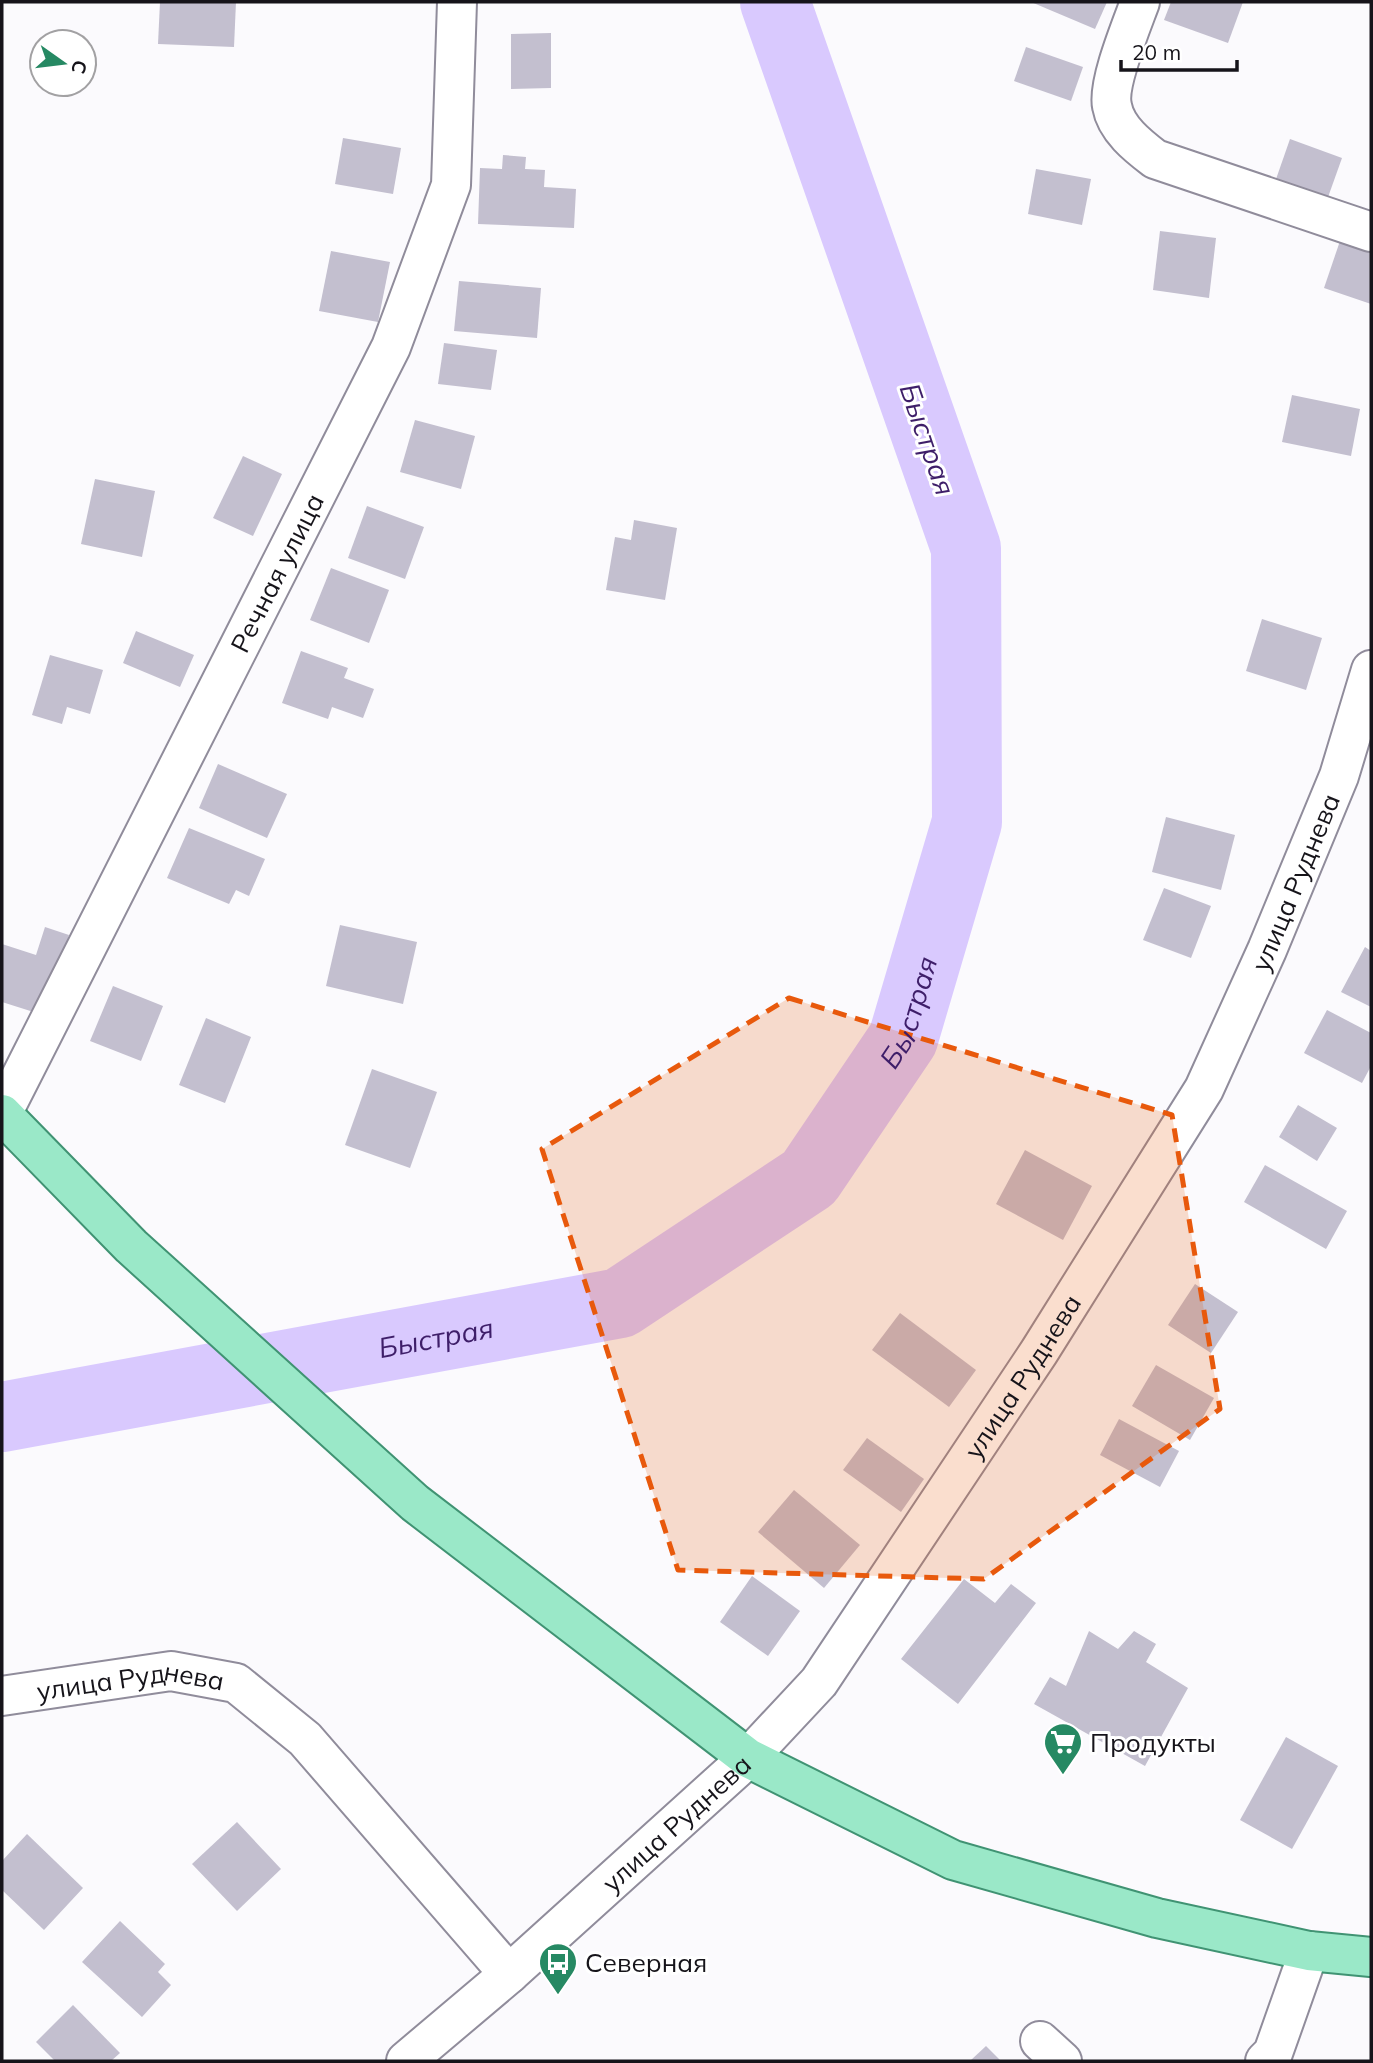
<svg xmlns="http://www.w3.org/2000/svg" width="1373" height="2063" font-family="Mulish,sans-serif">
<rect width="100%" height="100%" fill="#fbfafd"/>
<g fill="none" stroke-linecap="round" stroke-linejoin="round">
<path stroke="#d9c9fe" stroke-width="70" id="s1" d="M2,1417l618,-114 189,-125 94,-139 64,-217 -1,-274 -191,-546"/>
</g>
<g fill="#c3bfcf">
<polygon points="160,2 236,2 234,47 158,44"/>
<polygon points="1031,2 1107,2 1095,29"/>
<polygon points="1171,2 1243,2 1228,43 1164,20"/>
<polygon points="551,33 551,88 511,89 511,34"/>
<polygon points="1026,47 1083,67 1071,101 1014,81"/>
<polygon points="343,138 401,148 393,194 335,184"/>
<polygon points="1290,139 1342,158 1327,200 1275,182"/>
<polygon points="503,155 526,157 525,169 545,170 544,187 576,189 574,228 478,224 480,168 502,169"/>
<polygon points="1036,169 1091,179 1082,225 1028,214"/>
<polygon points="1160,231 1216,238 1209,298 1153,290"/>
<polygon points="1341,238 1371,248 1371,304 1324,288"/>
<polygon points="331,251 390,262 378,322 319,311"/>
<polygon points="459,281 541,288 537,338 454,331"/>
<polygon points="444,343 497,350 491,390 438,384"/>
<polygon points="1292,395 1360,409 1351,456 1282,442"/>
<polygon points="415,420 475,436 461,489 400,472"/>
<polygon points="243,456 282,474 253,536 213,518"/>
<polygon points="95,479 155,491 142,557 81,544"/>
<polygon points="367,506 424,527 405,579 348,558"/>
<polygon points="634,520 677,528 665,600 606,590 615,537 631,540"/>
<polygon points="331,568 389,590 369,643 310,620"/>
<polygon points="1262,619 1322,638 1306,690 1246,671"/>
<polygon points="136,631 194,655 180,687 123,663"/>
<polygon points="301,651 348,668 344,678 374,689 363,718 332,707 328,719 282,703"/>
<polygon points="50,655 103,670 90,714 67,707 62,724 32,715"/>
<polygon points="218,764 287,794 267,838 199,808"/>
<polygon points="1166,817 1235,835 1221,890 1152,872"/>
<polygon points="189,828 265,859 249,896 236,890 229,904 167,878"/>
<polygon points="1164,888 1211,906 1191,958 1143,940"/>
<polygon points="340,925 417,942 403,1004 326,986"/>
<polygon points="45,927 69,935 43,1015 2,1002 2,944 36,955"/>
<polygon points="1365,947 1371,951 1371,1007 1341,992"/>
<polygon points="113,986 163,1006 141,1061 90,1041"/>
<polygon points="1327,1010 1371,1033 1371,1066 1362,1083 1304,1053"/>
<polygon points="206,1018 251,1037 225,1103 179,1085"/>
<polygon points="372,1069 437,1092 410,1168 345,1145"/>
<polygon points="1298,1105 1337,1128 1317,1161 1279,1137"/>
<polygon points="1025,1150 1092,1186 1063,1240 996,1204"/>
<polygon points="1265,1165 1347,1211 1326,1249 1244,1202"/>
<polygon points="1195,1284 1238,1312 1211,1353 1168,1325"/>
<polygon points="900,1313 976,1370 949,1407 872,1350"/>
<polygon points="1156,1365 1214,1398 1190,1440 1132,1406"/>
<polygon points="1119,1419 1179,1451 1160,1487 1100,1455"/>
<polygon points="867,1438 924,1479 901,1512 843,1470"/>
<polygon points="794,1490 860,1545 824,1588 758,1532"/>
<polygon points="752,1576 800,1611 768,1656 720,1622"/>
<polygon points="964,1579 995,1603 1011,1584 1036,1603 958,1704 901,1659"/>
<polygon points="1089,1631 1118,1649 1134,1631 1156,1644 1146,1662 1188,1688 1145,1766 1034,1704 1050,1677 1066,1686"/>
<polygon points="1286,1737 1338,1766 1292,1849 1240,1820"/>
<polygon points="237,1822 281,1869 237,1911 192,1864"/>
<polygon points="27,1834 83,1888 44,1930 2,1890 2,1861"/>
<polygon points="120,1921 165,1964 158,1972 171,1985 142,2017 82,1962"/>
<polygon points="73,2005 120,2053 111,2061 55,2061 36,2042"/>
<polygon points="986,2046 1001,2061 970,2061"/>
</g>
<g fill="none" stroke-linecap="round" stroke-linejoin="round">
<defs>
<g id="minor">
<path d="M1140,2c-8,22 -33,82 -28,104 4,23 26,40 43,53l216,73"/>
<path id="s2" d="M2,1114l389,-767 60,-162 6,-183"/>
<path id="s3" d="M2,1696l169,-25 65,12 69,56 204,235"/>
<polyline points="1040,2041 1062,2061"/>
<path id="s4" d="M406,2061l103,-87 239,-216 71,-76 220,-330 165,-263 63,-139 72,-174 32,-106"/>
<polyline points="1265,2061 1273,2053 1309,1951"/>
</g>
<polyline id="major" points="2,1114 131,1246 415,1503 748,1758 953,1860 1157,1918 1309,1951 1371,1957"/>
</defs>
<use href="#minor" stroke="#908c9b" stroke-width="42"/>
<use href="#major" stroke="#409373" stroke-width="42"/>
<use href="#minor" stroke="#fff" stroke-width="38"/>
<use href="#major" stroke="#9ae8c8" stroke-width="38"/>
</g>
<path fill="#e8590c" fill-opacity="0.2" stroke="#e8590c" stroke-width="5" stroke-dasharray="14 9" stroke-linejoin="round" d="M789,998l383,117 48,294 -236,170 -306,-9 -136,-421z"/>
<defs>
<symbol id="supermarket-pin" viewBox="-11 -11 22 30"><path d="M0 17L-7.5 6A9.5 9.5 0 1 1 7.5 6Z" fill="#268963" stroke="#fff"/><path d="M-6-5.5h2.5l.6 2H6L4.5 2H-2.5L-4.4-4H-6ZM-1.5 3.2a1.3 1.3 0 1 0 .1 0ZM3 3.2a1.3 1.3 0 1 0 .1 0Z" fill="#fff"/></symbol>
<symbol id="bus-pin" viewBox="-11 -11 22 30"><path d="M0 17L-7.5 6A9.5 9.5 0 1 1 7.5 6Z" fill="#268963" stroke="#fff"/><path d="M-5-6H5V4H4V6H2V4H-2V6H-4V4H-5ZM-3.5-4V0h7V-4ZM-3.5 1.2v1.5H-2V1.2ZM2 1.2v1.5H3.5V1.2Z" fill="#fff"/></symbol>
</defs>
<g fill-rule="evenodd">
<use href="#supermarket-pin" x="1041" y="1720" width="44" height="60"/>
<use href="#bus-pin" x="536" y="1940" width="44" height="60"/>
</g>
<g text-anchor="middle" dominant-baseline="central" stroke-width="6" stroke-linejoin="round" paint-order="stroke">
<g font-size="26" fill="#16141a" stroke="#fff">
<text stroke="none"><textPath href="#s2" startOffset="607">Речная улица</textPath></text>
<text stroke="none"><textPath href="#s4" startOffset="1494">улица Руднева</textPath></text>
<text stroke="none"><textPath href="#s4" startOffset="928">улица Руднева</textPath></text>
<text stroke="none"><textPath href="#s3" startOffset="130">улица Руднева</textPath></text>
<text stroke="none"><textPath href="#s4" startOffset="360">улица Руднева</textPath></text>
</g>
<g font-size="26" fill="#16141a" stroke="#fff" text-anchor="start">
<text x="1090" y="1742">Продукты</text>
<text x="585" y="1962">Северная</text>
</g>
<g font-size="28" font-style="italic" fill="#3e1e69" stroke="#fff">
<text transform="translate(928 439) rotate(71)">Быстрая</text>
<text stroke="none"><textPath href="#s1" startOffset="1050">Быстрая</textPath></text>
<text stroke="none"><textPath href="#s1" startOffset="441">Быстрая</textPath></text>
</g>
</g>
<rect width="1373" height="2063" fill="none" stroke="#16141a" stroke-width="7"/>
<g transform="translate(63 63) rotate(104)"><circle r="33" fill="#ffffff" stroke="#a2a1a3" stroke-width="2"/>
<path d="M0-5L12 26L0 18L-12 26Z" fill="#268963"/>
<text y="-10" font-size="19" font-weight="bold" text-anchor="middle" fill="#16141a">С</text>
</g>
<path d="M1121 60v10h116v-10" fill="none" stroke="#16141a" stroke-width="3.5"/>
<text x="1132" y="60" font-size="21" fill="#16141a" stroke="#ffffff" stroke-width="5" paint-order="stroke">20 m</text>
</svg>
